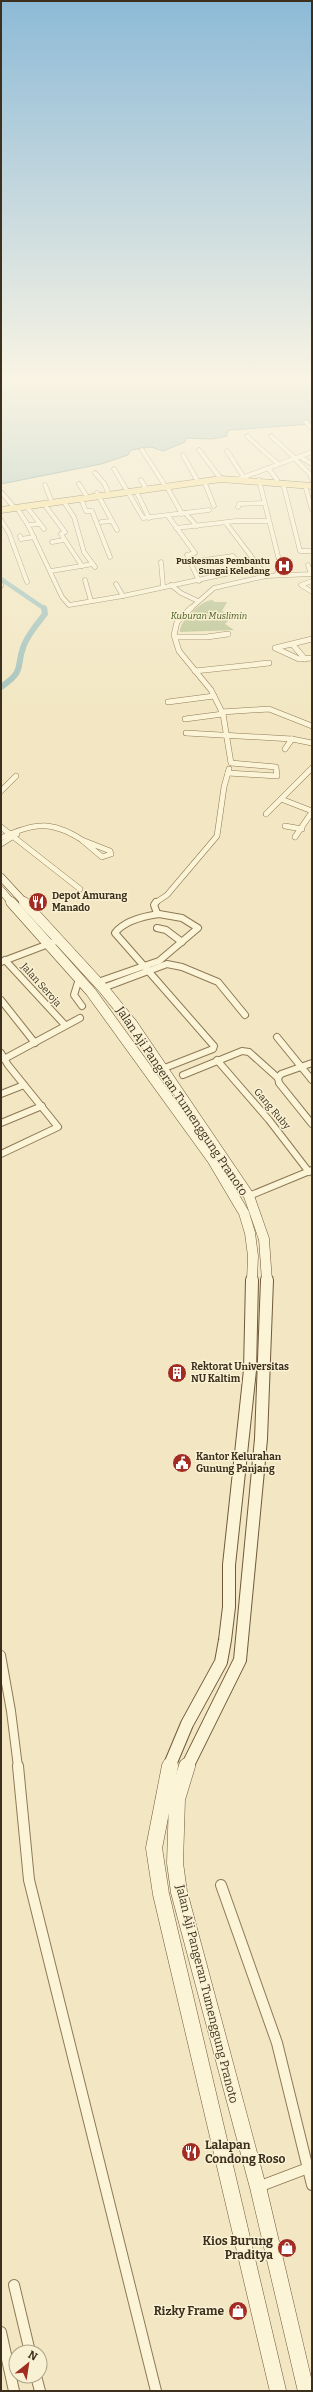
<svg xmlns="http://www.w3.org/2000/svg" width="313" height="2392" font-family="Bitter,serif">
<rect width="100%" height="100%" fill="#f2e7c2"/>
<path fill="#bcc595" d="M212,600l3,2h12l-5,9 11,5 -8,8 9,6 -54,2c-1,-11 22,-32 32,-32z"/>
<polygon fill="#a5c4be" stroke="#6b948d" points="1,380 312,380 312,420 311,424 231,430 227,431 227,436 212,439 186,438 185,442 163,451 151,447 131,450 128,455 101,464 1,484"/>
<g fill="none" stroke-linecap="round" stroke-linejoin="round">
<polyline stroke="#a5c4be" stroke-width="4.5" points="1,579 45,609"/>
<path stroke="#a5c4be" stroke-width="6" d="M1,687c25,-17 14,-19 23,-42 5,-12 13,-21 21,-31l-1,-6"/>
<defs>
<g id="street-far4">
<polyline points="306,422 312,428"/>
<polyline points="247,436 278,464"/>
<polyline points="271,436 296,459"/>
<polyline points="142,450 164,484"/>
<polyline points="199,450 221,479"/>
<polyline points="227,451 243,476"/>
<polyline points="183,455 197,480"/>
<polyline points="300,457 312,464"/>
<polyline points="295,459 310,474 312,480"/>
<polyline points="268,468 277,480"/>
<polyline points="114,469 126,489"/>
<polyline points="95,473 104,483 108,492"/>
<polyline points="239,479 312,452"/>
<polyline points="141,480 145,487"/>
<polyline points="259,480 279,560 280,569 276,575"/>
<polyline points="204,481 214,506"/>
<polyline points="283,483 300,551 312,551"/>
<polyline points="79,484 88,498"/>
<polyline points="45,485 51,500"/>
<polyline points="305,485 312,510"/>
<polyline points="167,487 182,514"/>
<polyline points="136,491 149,518"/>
<polyline points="1,492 13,506"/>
<polyline points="128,492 143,518 209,510"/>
<polyline points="97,493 117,530"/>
<polyline points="81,499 86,511 92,511 110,557"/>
<polyline points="64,502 74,517 84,552 95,567"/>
<polyline points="44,504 65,532 61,534 82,566"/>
<polyline points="27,507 44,529"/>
<polyline points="238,507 239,504 264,503"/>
<polyline points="17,508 28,525"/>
<polyline points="185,513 197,526"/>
<polyline points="168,516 195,553 187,555 199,581"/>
<polyline points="1,520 9,533 27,582"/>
<polyline points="101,522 111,521"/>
<polyline points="226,523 266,576"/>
<polyline points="40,524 28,525 62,597 69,605 123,596 244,570 233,556 190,562"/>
<polyline points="176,528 236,521 268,521"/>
<polyline points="20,536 21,539 34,537"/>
<polyline points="52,542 64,540"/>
<polyline points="161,562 163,586"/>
<polyline points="308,565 311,574"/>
<polyline points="51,571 93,564"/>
<polyline points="85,580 91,601"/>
<polyline points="312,581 301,585 312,592"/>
<polyline points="1,584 1,586"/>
<polyline points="116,584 123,596"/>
<polyline points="171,585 181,593 198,601"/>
<polyline points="190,609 214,588 266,576 312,574"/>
</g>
<g id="street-far3">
<polyline points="191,608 177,622 174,635 179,651 211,690 223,714 231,763 276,767 277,776 228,773"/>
<polyline points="175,637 207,637 228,634"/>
<polyline points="312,639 275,648 299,659 312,658"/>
<polyline points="293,645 305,659"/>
<polyline points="195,671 269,663"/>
<polyline points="168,702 214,696"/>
<polyline points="221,712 269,709 312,726"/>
<polyline points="185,719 223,714"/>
<polyline points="186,733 292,739 312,743"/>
<polyline points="285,749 292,739"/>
<polyline points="312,768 281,799 312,811"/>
<polyline points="1,791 16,776"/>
<polyline points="266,814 281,799"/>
<polyline points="285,826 302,829"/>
<polyline points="1,827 80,889"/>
<polyline points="295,837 312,812"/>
<path d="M1,838c32,-15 50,-18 81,2"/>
<polygon points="82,840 110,851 111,854 102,857"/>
<polyline points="1,844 17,834"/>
<polyline points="155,903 167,895 217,836 224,787 229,769"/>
</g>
<g id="street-far2">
<polyline points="156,902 154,905 157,913"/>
<path d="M159,914l23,4 16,10 -39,33 -15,5 -29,-33c9,-12 30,-17 44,-19z"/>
<polyline points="157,928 166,930 182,942"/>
<polyline points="5,960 65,1025"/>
<polyline points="1,962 59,940"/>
<polyline points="144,966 214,1046 213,1049 162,1069"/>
<polyline points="79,979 74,995 82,1006"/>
<polyline points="98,982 144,966"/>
<polyline points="103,988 167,964 182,967 218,982 245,1015"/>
<polyline points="1,1000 35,1043"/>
<polyline points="277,1037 312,1080"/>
<polyline points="1,1053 8,1065 58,1127 1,1154"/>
<polyline points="4,1059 80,1018"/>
<polyline points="217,1060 269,1120 309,1172"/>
<polyline points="183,1075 242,1051 249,1052 278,1078 279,1083 312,1124"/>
<polyline points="278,1078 281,1074 312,1063"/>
<polyline points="1,1094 24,1085"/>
<polyline points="1,1123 42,1106"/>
<polyline points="249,1196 312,1170"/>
</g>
<polyline id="street-far1" points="1,1655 11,1711 18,1767"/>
<g id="street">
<polyline points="18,1766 29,1880 156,2391"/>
<polyline points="221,1885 277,2043 312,2185"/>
<polyline points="258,2187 308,2168"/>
<polyline points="14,2285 30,2352"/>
<polyline points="1,2332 14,2391"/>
<polyline points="36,2376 40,2391"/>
</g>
<g id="secondary-far3">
<polyline points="1,877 25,903"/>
<polyline points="1,890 12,903"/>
</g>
<g id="secondary-far2">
<polyline points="11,902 91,992 212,1159 244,1213 250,1233 253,1256 252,1281"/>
<polyline points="24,902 103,988 133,1025 249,1196 264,1239 267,1281"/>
</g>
<g id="secondary-far1">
<polyline points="169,1767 187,1724 221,1662 225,1640 229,1607 229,1565 250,1370 252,1280"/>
<polyline points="187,1767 240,1660 261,1439 267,1280"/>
</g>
<g id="secondary">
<polyline points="170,1766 154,1848 161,1894 278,2391"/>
<polyline points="187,1766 177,1799 175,1863 179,1892 258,2187 306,2391"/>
</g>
<polyline id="primary" points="1,510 221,479 312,486"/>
</defs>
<use href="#street-far4" stroke="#8e7957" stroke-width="5"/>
<use href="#street-far3" stroke="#8e7957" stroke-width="6"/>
<use href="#street-far2" stroke="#8e7957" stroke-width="8"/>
<use href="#street-far1" stroke="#8e7957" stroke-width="10"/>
<use href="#street" stroke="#8e7957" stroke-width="12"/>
<use href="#secondary-far3" stroke="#70593b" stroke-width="8"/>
<use href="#secondary-far2" stroke="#70593b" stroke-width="11"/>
<use href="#secondary-far1" stroke="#70593b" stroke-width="14"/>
<use href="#secondary" stroke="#70593b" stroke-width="17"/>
<use href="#primary" stroke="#5b462c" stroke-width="7"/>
<use href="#street-far4" stroke="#fcf4d7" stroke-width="4"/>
<use href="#street-far3" stroke="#fcf4d7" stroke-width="5"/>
<use href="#street-far2" stroke="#fcf4d7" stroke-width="6"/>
<use href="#street-far1" stroke="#fcf4d7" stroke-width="8"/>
<use href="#street" stroke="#fcf4d7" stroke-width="10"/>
<use href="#secondary-far3" stroke="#fcf4d7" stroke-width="7"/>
<use href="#secondary-far2" stroke="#fcf4d7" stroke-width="10"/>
<use href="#secondary-far1" stroke="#fcf4d7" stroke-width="12"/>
<use href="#secondary" stroke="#fcf4d7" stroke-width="16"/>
<use href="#primary" stroke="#f8e297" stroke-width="6"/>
</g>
<linearGradient id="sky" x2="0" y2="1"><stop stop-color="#8dbad7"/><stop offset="0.53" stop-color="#f9f4e4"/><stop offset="1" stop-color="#f9f4e4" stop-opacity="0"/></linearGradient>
<rect width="313" height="715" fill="url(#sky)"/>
<defs>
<symbol id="hospital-disc" viewBox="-11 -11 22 22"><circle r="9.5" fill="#a22b22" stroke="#f9f1d3"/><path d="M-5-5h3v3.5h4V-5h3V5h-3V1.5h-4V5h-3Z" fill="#fff"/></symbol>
<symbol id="restaurant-disc" viewBox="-11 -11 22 22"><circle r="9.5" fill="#a22b22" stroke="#f9f1d3"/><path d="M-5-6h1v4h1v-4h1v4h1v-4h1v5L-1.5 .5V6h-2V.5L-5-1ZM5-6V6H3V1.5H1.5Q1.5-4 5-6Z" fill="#fff"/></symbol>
<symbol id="building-disc" viewBox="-11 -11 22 22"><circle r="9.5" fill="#a22b22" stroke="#f9f1d3"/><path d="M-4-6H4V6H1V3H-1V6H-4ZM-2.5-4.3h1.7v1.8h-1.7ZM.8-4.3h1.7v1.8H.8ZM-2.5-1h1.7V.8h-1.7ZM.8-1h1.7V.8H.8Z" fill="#fff"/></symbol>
<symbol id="civic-disc" viewBox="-11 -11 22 22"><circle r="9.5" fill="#a22b22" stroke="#f9f1d3"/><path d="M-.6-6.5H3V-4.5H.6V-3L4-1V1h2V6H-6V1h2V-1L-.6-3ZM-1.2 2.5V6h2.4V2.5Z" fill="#fff"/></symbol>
<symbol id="shop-disc" viewBox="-11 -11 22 22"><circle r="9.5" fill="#a22b22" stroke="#f9f1d3"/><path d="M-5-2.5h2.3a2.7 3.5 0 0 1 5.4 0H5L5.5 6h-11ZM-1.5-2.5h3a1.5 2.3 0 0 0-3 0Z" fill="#fff"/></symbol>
</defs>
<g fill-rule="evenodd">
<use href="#hospital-disc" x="273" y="555" width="22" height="22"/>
<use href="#restaurant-disc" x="27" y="891" width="22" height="22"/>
<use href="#building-disc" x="166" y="1362" width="22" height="22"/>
<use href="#civic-disc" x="171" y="1452" width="22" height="22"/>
<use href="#restaurant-disc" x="180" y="2141" width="22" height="22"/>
<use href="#shop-disc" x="276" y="2237" width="22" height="22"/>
<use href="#shop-disc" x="227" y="2300" width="22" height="22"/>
</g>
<g text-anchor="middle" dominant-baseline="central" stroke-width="3" stroke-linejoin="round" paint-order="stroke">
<g font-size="9" font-weight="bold" fill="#3c2f1d" stroke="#f9f1d3" text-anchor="end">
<text x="270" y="561">Puskesmas Pembantu<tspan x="270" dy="10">Sungai Keledang</tspan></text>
</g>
<g font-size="9" font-style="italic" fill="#485b22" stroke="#f9f1d3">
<text x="209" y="616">Kuburan Muslimin</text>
</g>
<g font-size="10" font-weight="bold" fill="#3c2f1d" stroke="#f9f1d3" text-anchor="start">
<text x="52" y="896">Depot Amurang<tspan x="52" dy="12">Manado</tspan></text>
<text x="191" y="1367">Rektorat Universitas<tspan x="191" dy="12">NU Kaltim</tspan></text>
<text x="196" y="1457">Kantor Kelurahan<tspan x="196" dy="12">Gunung Panjang</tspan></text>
</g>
<g font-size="10" fill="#3c2f1d" stroke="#f9f1d3">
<text transform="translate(41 985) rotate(48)">Jalan Seroja</text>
<text transform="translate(272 1109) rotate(50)">Gang Ruby</text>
</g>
<g font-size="12" fill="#3c2f1d" stroke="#f9f1d3">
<text transform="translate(182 1101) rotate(56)">Jalan Aji Pangeran Tumenggung Pranoto</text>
<text transform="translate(207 1994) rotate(76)">Jalan Aji Pangeran Tumenggung Pranoto</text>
</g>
<g font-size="12" font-weight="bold" fill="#3c2f1d" stroke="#f9f1d3" text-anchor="end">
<text x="205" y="2145" text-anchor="start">Lalapan<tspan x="205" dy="14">Condong Roso</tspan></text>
<text x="273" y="2241">Kios Burung<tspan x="273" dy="14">Praditya</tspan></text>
<text x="224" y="2311">Rizky Frame</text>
</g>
</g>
<rect width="313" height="2392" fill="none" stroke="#3c2f1d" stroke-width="4"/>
<g transform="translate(28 2364) rotate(30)"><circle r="19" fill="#f9f1d3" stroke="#ada38a"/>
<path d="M0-3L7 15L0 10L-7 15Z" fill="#a22b22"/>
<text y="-6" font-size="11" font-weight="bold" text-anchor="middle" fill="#3c2f1d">N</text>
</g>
</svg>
